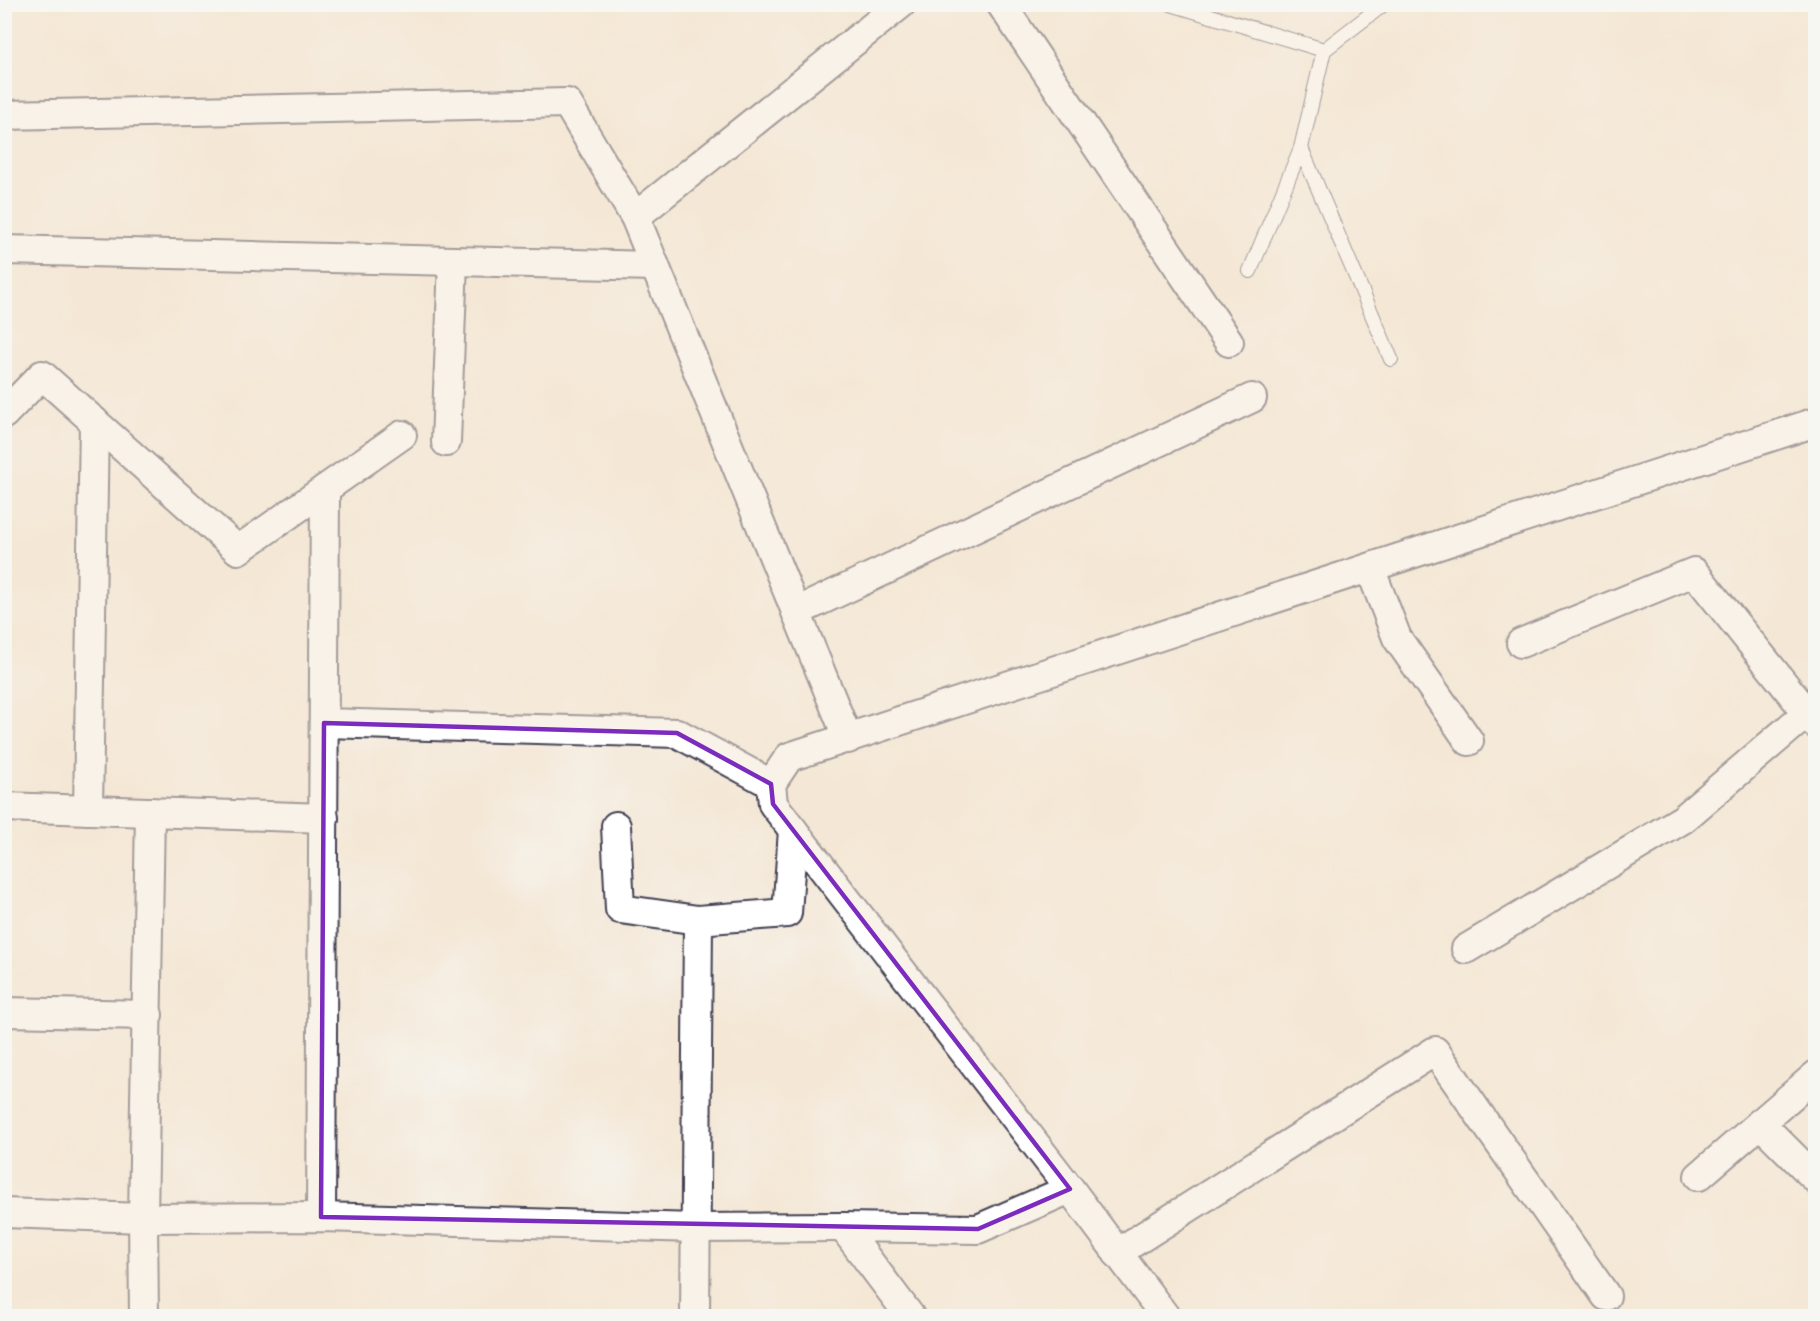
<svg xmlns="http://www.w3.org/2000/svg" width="1820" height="1321" font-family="'IM FELL Double Pica',serif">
<rect width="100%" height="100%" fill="#f6f6f2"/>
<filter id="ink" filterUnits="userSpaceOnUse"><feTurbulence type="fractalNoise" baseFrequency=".0167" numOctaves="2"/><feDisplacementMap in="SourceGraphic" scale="12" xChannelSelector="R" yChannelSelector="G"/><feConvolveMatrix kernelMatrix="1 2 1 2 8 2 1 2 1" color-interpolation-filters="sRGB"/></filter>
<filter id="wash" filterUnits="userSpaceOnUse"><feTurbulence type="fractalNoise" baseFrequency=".008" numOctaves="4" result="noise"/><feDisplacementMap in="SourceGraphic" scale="24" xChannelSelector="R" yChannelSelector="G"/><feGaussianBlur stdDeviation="1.35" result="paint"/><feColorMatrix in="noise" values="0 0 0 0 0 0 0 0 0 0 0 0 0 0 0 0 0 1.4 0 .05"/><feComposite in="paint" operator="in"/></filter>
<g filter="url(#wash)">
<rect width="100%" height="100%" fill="#f4e7d5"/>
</g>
<g filter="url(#ink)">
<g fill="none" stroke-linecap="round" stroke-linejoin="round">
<defs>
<g id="service">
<polyline points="1171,4 1324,50 1384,4"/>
<polyline points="1301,148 1391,359"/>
<polyline points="1250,271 1301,148 1324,50"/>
</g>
<g id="minor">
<polyline points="1001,4 1229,342"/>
<polyline points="4,115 567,103 635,217 848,739"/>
<polyline points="635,217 901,4"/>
<polyline points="4,250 655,266"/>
<polyline points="4,414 42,375 238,550 402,435"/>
<polyline points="446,442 453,261"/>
<polyline points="1370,568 1397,638 1469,741"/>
<polyline points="796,612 1252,398"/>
<polyline points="1521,643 1694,572 1816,724"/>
<polyline points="324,723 677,733 771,784"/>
<polyline points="4,807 324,818"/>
<polyline points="88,810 94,421"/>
<polyline points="616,826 620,909 698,920"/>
<polyline points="1466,949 1683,819 1807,713"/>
<polyline points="4,1012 148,1015"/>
<polyline points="1760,1123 1816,1179"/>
<polyline points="1699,1176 1816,1075"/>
<polyline points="4,1213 143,1218 321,1217 696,1228 843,1227 978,1229 1070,1189"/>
<polyline points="321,1217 325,489"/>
<polyline points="843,1227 910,1316"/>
<polyline points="1117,1253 1435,1051 1606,1296"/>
<polyline points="144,1316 143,1218 150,812"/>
<polyline points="695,1316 698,920 787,913 793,830"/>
<polyline points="1165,1316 1070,1189 773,804 771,784 789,757 1816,422"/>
</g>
</defs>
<use href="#service" stroke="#424052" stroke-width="16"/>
<use href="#minor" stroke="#424052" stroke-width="32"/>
<use href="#service" stroke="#fff" stroke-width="14"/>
<use href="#minor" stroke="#fff" stroke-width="28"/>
</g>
</g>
<path d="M0 0H1820V1321H0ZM324,723l353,10 94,51 2,20 297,385 -92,40 -657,-12z" fill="#f4e7d5" fill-opacity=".55" fill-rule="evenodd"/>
<path fill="none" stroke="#7b2cbf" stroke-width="4.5" stroke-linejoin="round" d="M324,723l353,10 94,51 2,20 297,385 -92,40 -657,-12z"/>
<rect width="1820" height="1321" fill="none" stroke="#f6f6f2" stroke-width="24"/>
</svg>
